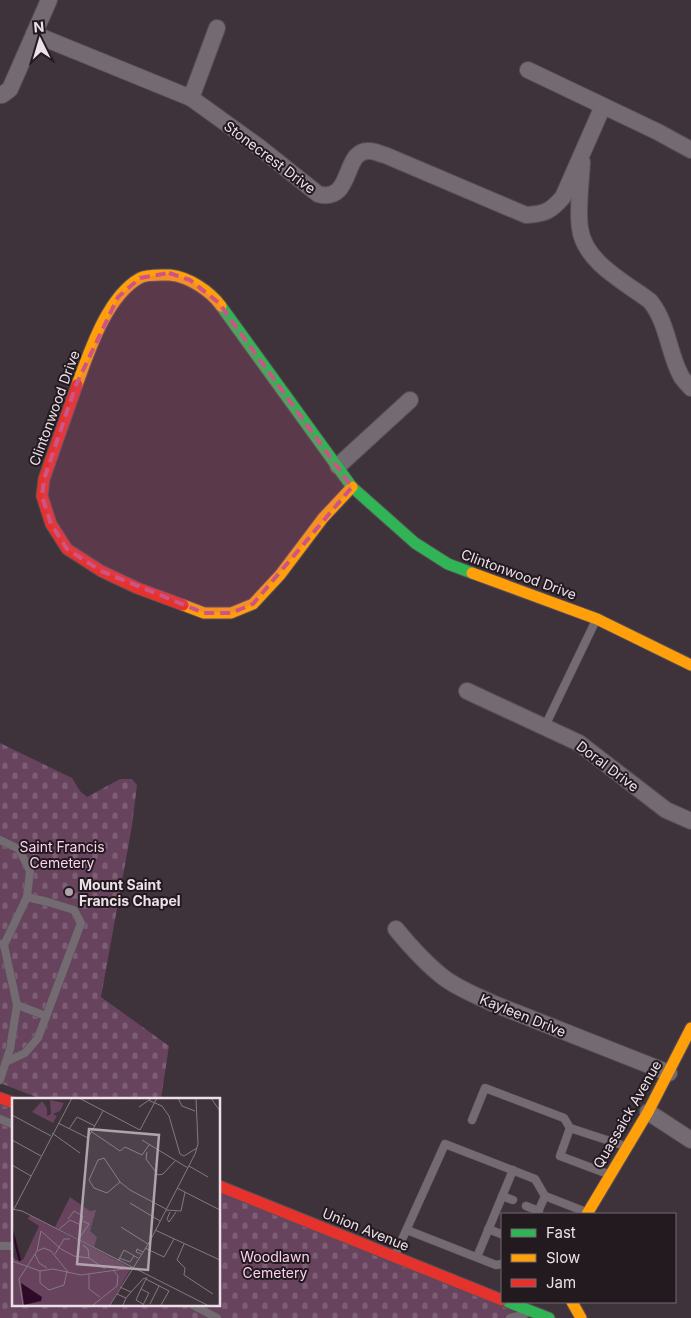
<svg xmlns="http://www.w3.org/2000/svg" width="691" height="1318" font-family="Inter,sans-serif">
<defs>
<pattern id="cemetery-stones" width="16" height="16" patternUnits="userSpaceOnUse" patternTransform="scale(1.25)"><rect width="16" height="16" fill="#67435e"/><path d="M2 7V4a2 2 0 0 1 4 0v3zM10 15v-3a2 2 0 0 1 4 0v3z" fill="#7d5e75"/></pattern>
</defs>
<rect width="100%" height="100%" fill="#3e323b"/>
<g fill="url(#cemetery-stones)">
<polygon points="0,743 72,778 80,791 87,797 120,779 132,779 137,785 132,826 101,997 169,1046 161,1099 41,1099 0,1083"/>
<polygon points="0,1095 14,1100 14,1304 219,1304 219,1184 529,1318 0,1318"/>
</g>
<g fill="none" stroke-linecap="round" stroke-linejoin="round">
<defs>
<g id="lane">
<polyline points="545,726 596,620"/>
<polyline points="0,840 19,849 30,871 27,897 4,945"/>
<polyline points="0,944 4,945 17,1005 10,1049 0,1080"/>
<polyline points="17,1005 46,1016"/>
<polyline points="6,1062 25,1053 38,1038 81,923 74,910 48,902 27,897"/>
<polyline points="0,1119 14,1125"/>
<polyline points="472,1120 485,1088 564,1118 570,1128"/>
<polyline points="608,1174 560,1156 570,1128 625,1146"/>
<polyline points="502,1196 513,1200"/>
<polyline points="526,1206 539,1211"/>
<polyline points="537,1214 545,1196"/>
<polyline points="488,1229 501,1234"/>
<polyline points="407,1230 496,1265 502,1264"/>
<polyline points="0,1246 14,1246"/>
<polyline points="395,1255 445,1144 535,1179 545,1196 586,1212"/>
<polyline points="477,1257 513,1170"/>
<polyline points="191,1304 217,1318"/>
<polyline points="510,1318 525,1314"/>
</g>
<g id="street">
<path d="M34,34l157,64 68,49 59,47c36,10 24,-46 52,-43 5,0 10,3 15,4l141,60c19,-1 25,-4 37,-18l40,-91"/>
<polyline points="528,70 658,132 691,150"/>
<polyline points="0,95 2,95 10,89 49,0"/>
<polyline points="191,98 217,28"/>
<path d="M582,162c-1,19 -5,48 -2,66 4,34 45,54 70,73 18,22 18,51 31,75 2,4 7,8 10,12"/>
<polyline points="338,466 410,400"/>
<polyline points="467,691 579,743 666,810 691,821"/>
<path d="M396,929c14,17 29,34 47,48 14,11 32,18 49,26l177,70"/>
<polyline points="648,1112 691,1140"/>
</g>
<g id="fast">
<polyline points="221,306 352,487 415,543 448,564 472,573"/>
<polyline points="508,1302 549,1318"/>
</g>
<g id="slow">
<path d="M77,385c12,-33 30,-89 63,-107 7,-4 21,-3 30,-3 19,2 40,16 51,31"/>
<polyline points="472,573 597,619 691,665"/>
<polyline points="183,605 204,613 231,613 253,604 280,575 323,518 352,487"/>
<polyline points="587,1214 648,1112 691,1028"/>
<polyline points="572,1302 581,1318"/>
</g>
<g id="jam">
<polyline points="77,385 44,479 42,496 51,524 67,549 101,571 137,588 183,605"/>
<polyline points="0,1098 14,1103"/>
<polyline points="219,1186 502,1300"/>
</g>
</defs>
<use href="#lane" stroke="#594f56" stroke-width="9"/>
<use href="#street" stroke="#594f56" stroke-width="18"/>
<use href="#fast" stroke="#594f56" stroke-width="13"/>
<use href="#slow" stroke="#594f56" stroke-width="13"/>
<use href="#jam" stroke="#594f56" stroke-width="13"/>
<use href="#lane" stroke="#746a71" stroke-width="8"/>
<use href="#street" stroke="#746a71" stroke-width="16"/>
<use href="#fast" stroke="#30b455" stroke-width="11"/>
<use href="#slow" stroke="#ff9f0a" stroke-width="11"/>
<use href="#jam" stroke="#e5322d" stroke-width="11"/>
</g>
<path fill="#cf5486" fill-opacity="0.2" stroke="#cf5486" stroke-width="4" stroke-dasharray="10 6" stroke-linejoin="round" d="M169,273l21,7 29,23 133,184 -99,117 -22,9h-27l-103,-42 -34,-22 -16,-25 -9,-28 2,-17 32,-94 42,-88 22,-19z"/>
<circle fill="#b0a3ac" stroke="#231a20" stroke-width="2" cx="69" cy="892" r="5"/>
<g text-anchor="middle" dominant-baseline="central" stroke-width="4" stroke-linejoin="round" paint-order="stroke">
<g font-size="14" fill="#ede0e9" stroke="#231a20">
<text transform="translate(270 157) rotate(37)">Stonecrest Drive</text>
<text transform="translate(54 408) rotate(-70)">Clintonwood Drive</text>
<text transform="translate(519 574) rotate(20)">Clintonwood Drive</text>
<text transform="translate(608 766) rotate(37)">Doral Drive</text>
<text transform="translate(523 1015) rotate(22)">Kayleen Drive</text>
<text transform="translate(627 1114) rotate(-60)">Quassaick Avenue</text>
<text transform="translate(366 1229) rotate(22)">Union Avenue</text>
</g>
<g font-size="14" fill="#fdd1f0" stroke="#231a20">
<text x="62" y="846">Saint Francis<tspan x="62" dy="16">Cemetery</tspan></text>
<text x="275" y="1256">Woodlawn<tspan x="275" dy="16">Cemetery</tspan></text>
</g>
<g font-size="14" font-weight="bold" fill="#ede0e9" stroke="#231a20" text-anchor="start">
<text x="79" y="884">Mount Saint<tspan x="79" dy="16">Francis Chapel</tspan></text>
</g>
</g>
<g transform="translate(12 1098)">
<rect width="208" height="208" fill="#3e323b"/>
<path d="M38,2l14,3 -4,8 -7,3 4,2 -4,7 -21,-11 10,-11 5,7v8l4,-2z" fill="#67435e"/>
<path d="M58,99l20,14 6,-1 -6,21 7,6 -3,10 -39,-20zM18,117l101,53 -21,37h-98v-50l4,5h7l16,-34 -11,-7z" fill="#67435e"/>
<path d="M9,185l21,14 -1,4 -17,4z" fill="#2f0a28"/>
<path fill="none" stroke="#2f0a28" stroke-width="2.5" d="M0,132l8,31"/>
<path fill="none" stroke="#847881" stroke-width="1" d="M67,0l61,32 17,-32M166,0l4,8 13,5M199,0l9,13M136,2l14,6 7,10 11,38 4,2 13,-8M127,9l13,-9M0,17l39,21M46,25l30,15 15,-27M57,31l8,-12 18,9M80,34l28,19 5,-4 17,8 7,-10M40,35l28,20M0,42l29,16M130,42l46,28M135,54l-1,7 12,16 5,-1 12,-13M0,67l19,11M177,68l19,11M108,84l-16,-24 -6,2 -9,20 5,8 13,5 13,-11 10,8 36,19M165,90l43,22M118,105l30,18M0,111l10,2 185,94M2,111l58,-111M154,112l15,1 4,-19M158,114l-3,7 2,3 7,-10M56,121l6,-8 9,5 -2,9M109,129l27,17M46,132l12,-10 11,5 -3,16M143,132l65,30M29,133l20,18 13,7 15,2 16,11M68,139l9,-13 -6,-3M172,146l-7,16 8,8 -1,7 29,19M71,147l5,4 1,9M133,150l19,9 10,-18M25,153l7,-3 7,3 17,21M23,156l4,9 8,5M43,156l9,-15h6M129,156l-5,-2 1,-3 6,3M107,160l11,4 4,-6M0,163l28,10v12l9,7 15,-5 3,-14M106,163l6,-11 14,8M28,173l13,-2 28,6 50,-7M77,176v15l11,8M108,189l11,5 -5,6M129,191l-5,11 7,4M119,194l13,-14 25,13 -8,14M105,196l9,4 -3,7M138,206l9,-18M11,207l-4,-26 18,-28 4,-20M81,207l24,-19 1,-10 -5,-6M98,207l40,-64 45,-87 3,-10 -2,-46M131,207l6,-12 -8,-4 6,-12"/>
<path fill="#b0a3ac" fill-opacity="0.15" stroke="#b0a3ac" stroke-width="2.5" d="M77,31l70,6 -11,135 -71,-6z"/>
<rect width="208" height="208" fill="none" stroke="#ede0e9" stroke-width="2.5"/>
</g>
<rect x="501" y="1213" width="175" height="90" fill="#231a20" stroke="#746970"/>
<rect x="511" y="1229" width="25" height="8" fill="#30b455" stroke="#746970"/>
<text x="546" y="1238" font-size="15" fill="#ede0e9">Fast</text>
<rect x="511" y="1254" width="25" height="8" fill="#ff9f0a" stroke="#746970"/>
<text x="546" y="1263" font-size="15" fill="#ede0e9">Slow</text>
<rect x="511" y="1279" width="25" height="8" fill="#e5322d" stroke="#746970"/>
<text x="546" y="1288" font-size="15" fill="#ede0e9">Jam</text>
<g transform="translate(40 40) rotate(355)" stroke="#231a20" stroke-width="4" paint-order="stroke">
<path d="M0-4L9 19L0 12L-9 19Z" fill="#ede0e9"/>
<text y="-8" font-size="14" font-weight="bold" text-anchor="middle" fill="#ede0e9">N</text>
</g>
</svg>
